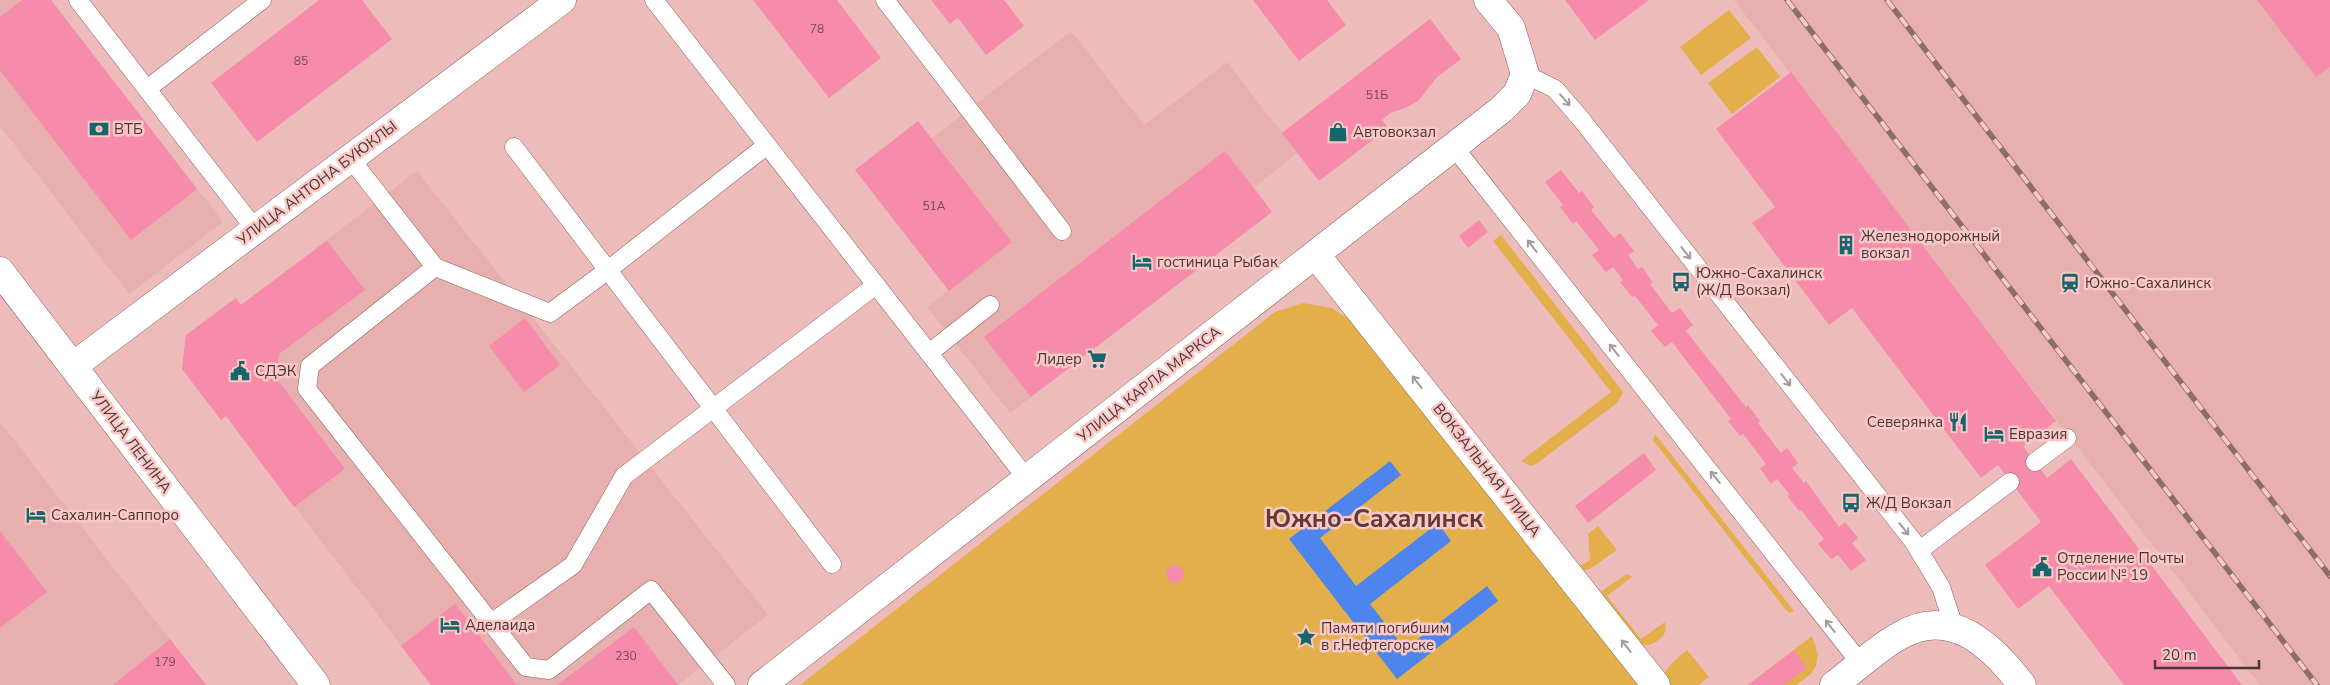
<svg xmlns="http://www.w3.org/2000/svg" width="2330" height="685" font-family="'Nunito Sans',sans-serif">
<rect width="100%" height="100%" fill="#edbcba"/>
<g fill="#e7afad">
<polygon points="0,0 51,0 223,222 129,294 0,126"/>
<polygon points="1734,0 2330,0 2330,685 2260,685"/>
<polygon points="1430,19 1461,59 1437,77 1418,101 1405,108 1390,113 1382,120 1388,128 1319,181 1297,153 1254,188 1272,212 1010,413 927,307 1012,242 932,138 1071,31 1144,125 1227,62 1282,133"/>
<polygon points="417,171 768,615 678,685 431,685 226,416 221,420 182,369 186,335 236,298 241,305"/>
<polygon points="0,422 145,608 206,685 0,685"/>
</g>
<g fill="#e2af4a">
<polygon points="1729,10 1751,38 1701,75 1680,47"/>
<polygon points="1757,47 1780,77 1732,114 1708,83"/>
<polygon points="1501,235 1623,392 1617,403 1536,464 1531,466 1521,461 1611,392 1493,241"/>
<polygon points="1303,303 1332,308 1356,324 1641,685 800,685 1275,312"/>
<polygon points="1655,434 1794,611 1790,613 1786,610 1653,440"/>
<polygon points="1598,526 1617,550 1590,569 1581,571 1577,568 1590,560 1588,534"/>
<path d="M1627,574l5,3 -25,19 34,43 24,-17 1,9c-7,11 -16,17 -29,13l-37,-49 2,-4z"/>
<polygon points="1812,636 1818,655 1816,666 1811,674 1796,685 1748,685"/>
<polygon points="1687,650 1709,677 1699,685 1670,685 1665,672 1672,663"/>
</g>
<polygon fill="#4d84ed" points="1390,461 1401,475 1320,538 1356,586 1438,523 1451,541 1370,604 1405,649 1487,586 1498,601 1397,679 1289,539"/>
<g fill="#f68bab">
<polygon points="22,0 51,0 197,189 131,240 0,70 0,17"/>
<polygon points="319,0 362,0 392,39 257,142 211,83"/>
<polygon points="753,0 837,0 881,58 829,98"/>
<polygon points="931,0 1004,0 1024,26 986,55 958,18 950,24"/>
<polygon points="1253,0 1327,0 1346,25 1299,61"/>
<polygon points="1565,0 1649,0 1595,40"/>
<polygon points="2257,0 2330,0 2330,67 2316,77"/>
<polygon points="1430,19 1461,59 1437,77 1418,101 1405,108 1390,113 1382,120 1388,128 1319,181 1282,133"/>
<polygon points="1791,72 2056,421 2023,446 2047,478 2071,459 2242,685 2124,685 2049,586 2018,609 1985,565 2041,522 1998,465 1981,478 1852,308 1829,325 1752,223 1775,207 1716,129"/>
<polygon points="918,121 1012,242 949,291 855,170"/>
<polygon points="1225,151 1272,212 1031,397 984,337"/>
<polygon points="1561,170 1579,193 1582,191 1594,207 1591,210 1614,238 1620,233 1634,251 1628,255 1638,269 1642,267 1653,283 1650,284 1672,313 1680,308 1693,325 1686,331 1746,407 1748,405 1760,421 1758,423 1781,453 1787,448 1798,463 1792,468 1804,483 1806,481 1839,527 1845,522 1858,538 1852,543 1866,560 1851,571 1838,555 1831,559 1818,544 1824,539 1801,510 1800,512 1787,496 1790,495 1777,479 1771,484 1760,468 1766,464 1743,434 1740,436 1728,421 1731,419 1672,342 1665,347 1651,331 1658,325 1635,296 1632,297 1620,282 1623,280 1613,267 1606,272 1592,255 1599,250 1576,221 1573,224 1560,207 1563,205 1545,182"/>
<polygon points="1479,220 1488,232 1468,248 1459,236"/>
<polygon points="327,241 365,290 279,354 276,378 345,469 294,507 226,416 221,420 182,369 186,335 236,298 241,305"/>
<polygon points="525,318 560,365 524,392 489,346"/>
<polygon points="1644,453 1656,470 1588,523 1575,506"/>
<polygon points="0,531 47,592 0,628"/>
<circle cx="1175" cy="574" r="9"/>
<polygon points="455,604 517,685 431,685 401,646"/>
<polygon points="634,627 678,685 557,685"/>
<polygon points="170,639 206,685 113,685"/>
<polygon points="1794,650 1807,668 1784,685 1748,685"/>
</g>
<g fill="none" stroke-linecap="round" stroke-linejoin="round">
<defs>
<g id="service">
<polyline points="78,0 255,229"/>
<polyline points="654,0 1027,479"/>
<polyline points="885,0 1062,231"/>
<polyline points="1525,74 1555,89 1581,119 1913,541 1941,587 1954,627"/>
<polyline points="147,89 262,0"/>
<polyline points="514,147 832,564"/>
<polyline points="1454,147 1861,664"/>
<polyline points="350,158 435,267 310,366 307,389 526,667 549,670 651,590 726,685"/>
<polyline points="435,267 550,313 608,270 767,145"/>
<polyline points="929,353 990,305"/>
<polyline points="2035,462 2067,438"/>
<polyline points="1920,550 2010,482"/>
<polyline points="491,623 573,565 624,476 876,285"/>
</g>
<g id="minor">
<polyline points="1488,0 1511,28 1525,74"/>
<polyline points="1316,255 1656,685"/>
<polyline points="73,366 562,0"/>
</g>
<g id="tertiary">
<polyline points="762,685 1502,109 1517,94 1525,74"/>
<path d="M1834,685c21,-16 43,-37 67,-50 51,-29 92,12 121,50"/>
</g>
<polyline id="secondary" points="0,271 316,685"/>
</defs>
<use href="#service" stroke="#8b615f" stroke-width="19"/>
<use href="#minor" stroke="#8b615f" stroke-width="29"/>
<use href="#tertiary" stroke="#8b615f" stroke-width="29"/>
<use href="#secondary" stroke="#8b615f" stroke-width="29"/>
<use href="#service" stroke="#fff" stroke-width="18"/>
<use href="#minor" stroke="#fff" stroke-width="28"/>
<use href="#tertiary" stroke="#fff" stroke-width="28"/>
<use href="#secondary" stroke="#fff" stroke-width="28"/>
<defs>
<g id="rail">
<polyline points="1787,0 2317,685"/>
<polyline points="1887,0 2330,576"/>
</g>
</defs>
<use href="#rail" stroke="#8c6d6b" stroke-width="5.5"/>
<use href="#rail" stroke="#fac9c7" stroke-width="4" stroke-dasharray="11" stroke-linecap="butt"/>
</g>
<defs><path id="oneway-shaft" d="M-6 0H5M1.5-3L5.5 0L1.5 3" fill="none" stroke-width="1.6" stroke-linecap="round" stroke-linejoin="round" transform="scale(1.25)"/></defs>
<g stroke="#a49a9a">
<use href="#oneway-shaft" transform="translate(1565 100) rotate(49)"/>
<use href="#oneway-shaft" transform="translate(1532 246) rotate(-128)"/>
<use href="#oneway-shaft" transform="translate(1686 253) rotate(52)"/>
<use href="#oneway-shaft" transform="translate(1614 350) rotate(-129)"/>
<use href="#oneway-shaft" transform="translate(1786 380) rotate(52)"/>
<use href="#oneway-shaft" transform="translate(1417 382) rotate(-128)"/>
<use href="#oneway-shaft" transform="translate(1715 477) rotate(-129)"/>
<use href="#oneway-shaft" transform="translate(1904 529) rotate(52)"/>
<use href="#oneway-shaft" transform="translate(1830 626) rotate(-128)"/>
<use href="#oneway-shaft" transform="translate(1626 646) rotate(-128)"/>
</g>
<defs>
<symbol id="bank-bare" viewBox="-9 -9 18 18"><path d="M-6-4H6V4H-6ZM0-2.3a2.3 2.3 0 1 0 0 4.6a2.3 2.3 0 1 0 0-4.6Z" fill="#18666b" stroke="#fac9c7" stroke-width="2.5" paint-order="stroke"/></symbol>
<symbol id="shop-bare" viewBox="-9 -9 18 18"><path d="M-5-2.5h2.3a2.7 3.5 0 0 1 5.4 0H5L5.5 6h-11ZM-1.5-2.5h3a1.5 2.3 0 0 0-3 0Z" fill="#18666b" stroke="#fac9c7" stroke-width="2.5" paint-order="stroke"/></symbol>
<symbol id="building-bare" viewBox="-9 -9 18 18"><path d="M-4-6H4V6H1V3H-1V6H-4ZM-2.5-4.3h1.7v1.8h-1.7ZM.8-4.3h1.7v1.8H.8ZM-2.5-1h1.7V.8h-1.7ZM.8-1h1.7V.8H.8Z" fill="#18666b" stroke="#fac9c7" stroke-width="2.5" paint-order="stroke"/></symbol>
<symbol id="hotel-bare" viewBox="-9 -9 18 18"><path d="M-6-4.5h1.5V1H6V5H4.5V3h-9V5H-6ZM-4 0a1.8 1.8 0 1 1 3.6 0ZM.5 0V-2.5h3Q6-2.5 6 0Z" fill="#18666b" stroke="#fac9c7" stroke-width="2.5" paint-order="stroke"/></symbol>
<symbol id="bus-bare" viewBox="-9 -9 18 18"><path d="M-5-6H5V4H4V6H2V4H-2V6H-4V4H-5ZM-3.5-4V0h7V-4ZM-3.5 1.2v1.5H-2V1.2ZM2 1.2v1.5H3.5V1.2Z" fill="#18666b" stroke="#fac9c7" stroke-width="2.5" paint-order="stroke"/></symbol>
<symbol id="station-bare" viewBox="-9 -9 18 18"><path d="M-3-6H3Q5-6 5-4V2Q5 4 3 4L4.5 6H3L1.5 4h-3L-3 6H-4.5L-3 4Q-5 4-5 2V-4Q-5-6-3-6ZM-3.5-4v3h7v-3ZM-3.5 1v1.5H-2V1ZM2 1v1.5H3.5V1Z" fill="#18666b" stroke="#fac9c7" stroke-width="2.5" paint-order="stroke"/></symbol>
<symbol id="supermarket-bare" viewBox="-9 -9 18 18"><path d="M-6-5.5h2.5l.6 2H6L4.5 2H-2.5L-4.4-4H-6ZM-1.5 3.2a1.3 1.3 0 1 0 .1 0ZM3 3.2a1.3 1.3 0 1 0 .1 0Z" fill="#18666b" stroke="#fac9c7" stroke-width="2.5" paint-order="stroke"/></symbol>
<symbol id="civic-bare" viewBox="-9 -9 18 18"><path d="M-.6-6.5H3V-4.5H.6V-3L4-1V1h2V6H-6V1h2V-1L-.6-3ZM-1.2 2.5V6h2.4V2.5Z" fill="#18666b" stroke="#fac9c7" stroke-width="2.5" paint-order="stroke"/></symbol>
<symbol id="restaurant-bare" viewBox="-9 -9 18 18"><path d="M-5-6h1v4h1v-4h1v4h1v-4h1v5L-1.5 .5V6h-2V.5L-5-1ZM5-6V6H3V1.5H1.5Q1.5-4 5-6Z" fill="#18666b" stroke="#fac9c7" stroke-width="2.5" paint-order="stroke"/></symbol>
<symbol id="sight-bare" viewBox="-9 -9 18 18"><path d="M0-6L1.8-2.2L6-1.7L2.9 1.2L3.7 5.4L0 3.3L-3.7 5.4L-2.9 1.2L-6-1.7L-1.8-2.2Z" fill="#18666b" stroke="#fac9c7" stroke-width="2.5" paint-order="stroke"/></symbol>
</defs>
<g fill-rule="evenodd">
<use href="#bank-bare" x="85" y="115" width="28" height="28"/>
<use href="#shop-bare" x="1324" y="118" width="28" height="28"/>
<use href="#building-bare" x="1832" y="231" width="28" height="28"/>
<use href="#hotel-bare" x="1128" y="248" width="28" height="28"/>
<use href="#bus-bare" x="1667" y="268" width="28" height="28"/>
<use href="#station-bare" x="2056" y="269" width="28" height="28"/>
<use href="#supermarket-bare" x="1083" y="345" width="28" height="28"/>
<use href="#civic-bare" x="226" y="357" width="28" height="28"/>
<use href="#restaurant-bare" x="1944" y="408" width="28" height="28"/>
<use href="#hotel-bare" x="1980" y="420" width="28" height="28"/>
<use href="#bus-bare" x="1837" y="489" width="28" height="28"/>
<use href="#hotel-bare" x="22" y="501" width="28" height="28"/>
<use href="#civic-bare" x="2028" y="553" width="28" height="28"/>
<use href="#hotel-bare" x="436" y="611" width="28" height="28"/>
<use href="#sight-bare" x="1292" y="623" width="28" height="28"/>
</g>
<g text-anchor="middle" dominant-baseline="central" stroke-width="5" stroke-linejoin="round" paint-order="stroke">
<g font-size="12" fill="#754b52">
<text x="817" y="29">78</text>
<text x="301" y="61">85</text>
<text x="1377" y="95">51Б</text>
<text x="934" y="206">51А</text>
<text x="626" y="656">230</text>
<text x="165" y="662">179</text>
</g>
<g font-size="15" fill="#4a3635" stroke="#fac9c7" text-anchor="start">
<text x="114" y="129">ВТБ</text>
<text x="1353" y="132">Автовокзал</text>
<text x="1861" y="236">Железнодорожный<tspan x="1861" dy="17">вокзал</tspan></text>
<text x="1157" y="262">гостиница Рыбак</text>
<text x="1696" y="273">Южно-Сахалинск<tspan x="1696" dy="17">(Ж/Д Вокзал)</tspan></text>
<text x="2085" y="283">Южно-Сахалинск</text>
<text x="1082" y="359" text-anchor="end">Лидер</text>
<text x="255" y="371">СДЭК</text>
<text x="1943" y="422" text-anchor="end">Северянка</text>
<text x="2009" y="434">Евразия</text>
<text x="1866" y="503">Ж/Д Вокзал</text>
<text x="51" y="515">Сахалин-Саппоро</text>
<text x="2057" y="558">Отделение Почты<tspan x="2057" dy="17">России № 19</tspan></text>
<text x="465" y="625">Аделаида</text>
<text x="1321" y="628">Памяти погибшим<tspan x="1321" dy="17">в г.Нефтегорске</tspan></text>
</g>
<g font-size="15" fill="#4a3635" stroke="#fac9c7">
<text transform="translate(317 183) rotate(-37)">УЛИЦА АНТОНА БУЮКЛЫ</text>
<text transform="translate(1149 384) rotate(-38)">УЛИЦА КАРЛА МАРКСА</text>
<text transform="translate(131 442) rotate(53)">УЛИЦА ЛЕНИНА</text>
<text transform="translate(1487 470) rotate(52)">ВОКЗАЛЬНАЯ УЛИЦА</text>
</g>
<g font-size="25" font-weight="bold" fill="#613a39" stroke="#fac9c7">
<text x="1374" y="519">Южно-Сахалинск</text>
</g>
</g>
<path d="M2155 660v8h104v-8" fill="none" stroke="#4a3635" stroke-width="2.5"/>
<text x="2162" y="660" font-size="15" fill="#4a3635" stroke="#fac9c7" stroke-width="4" paint-order="stroke">20 m</text>
</svg>
